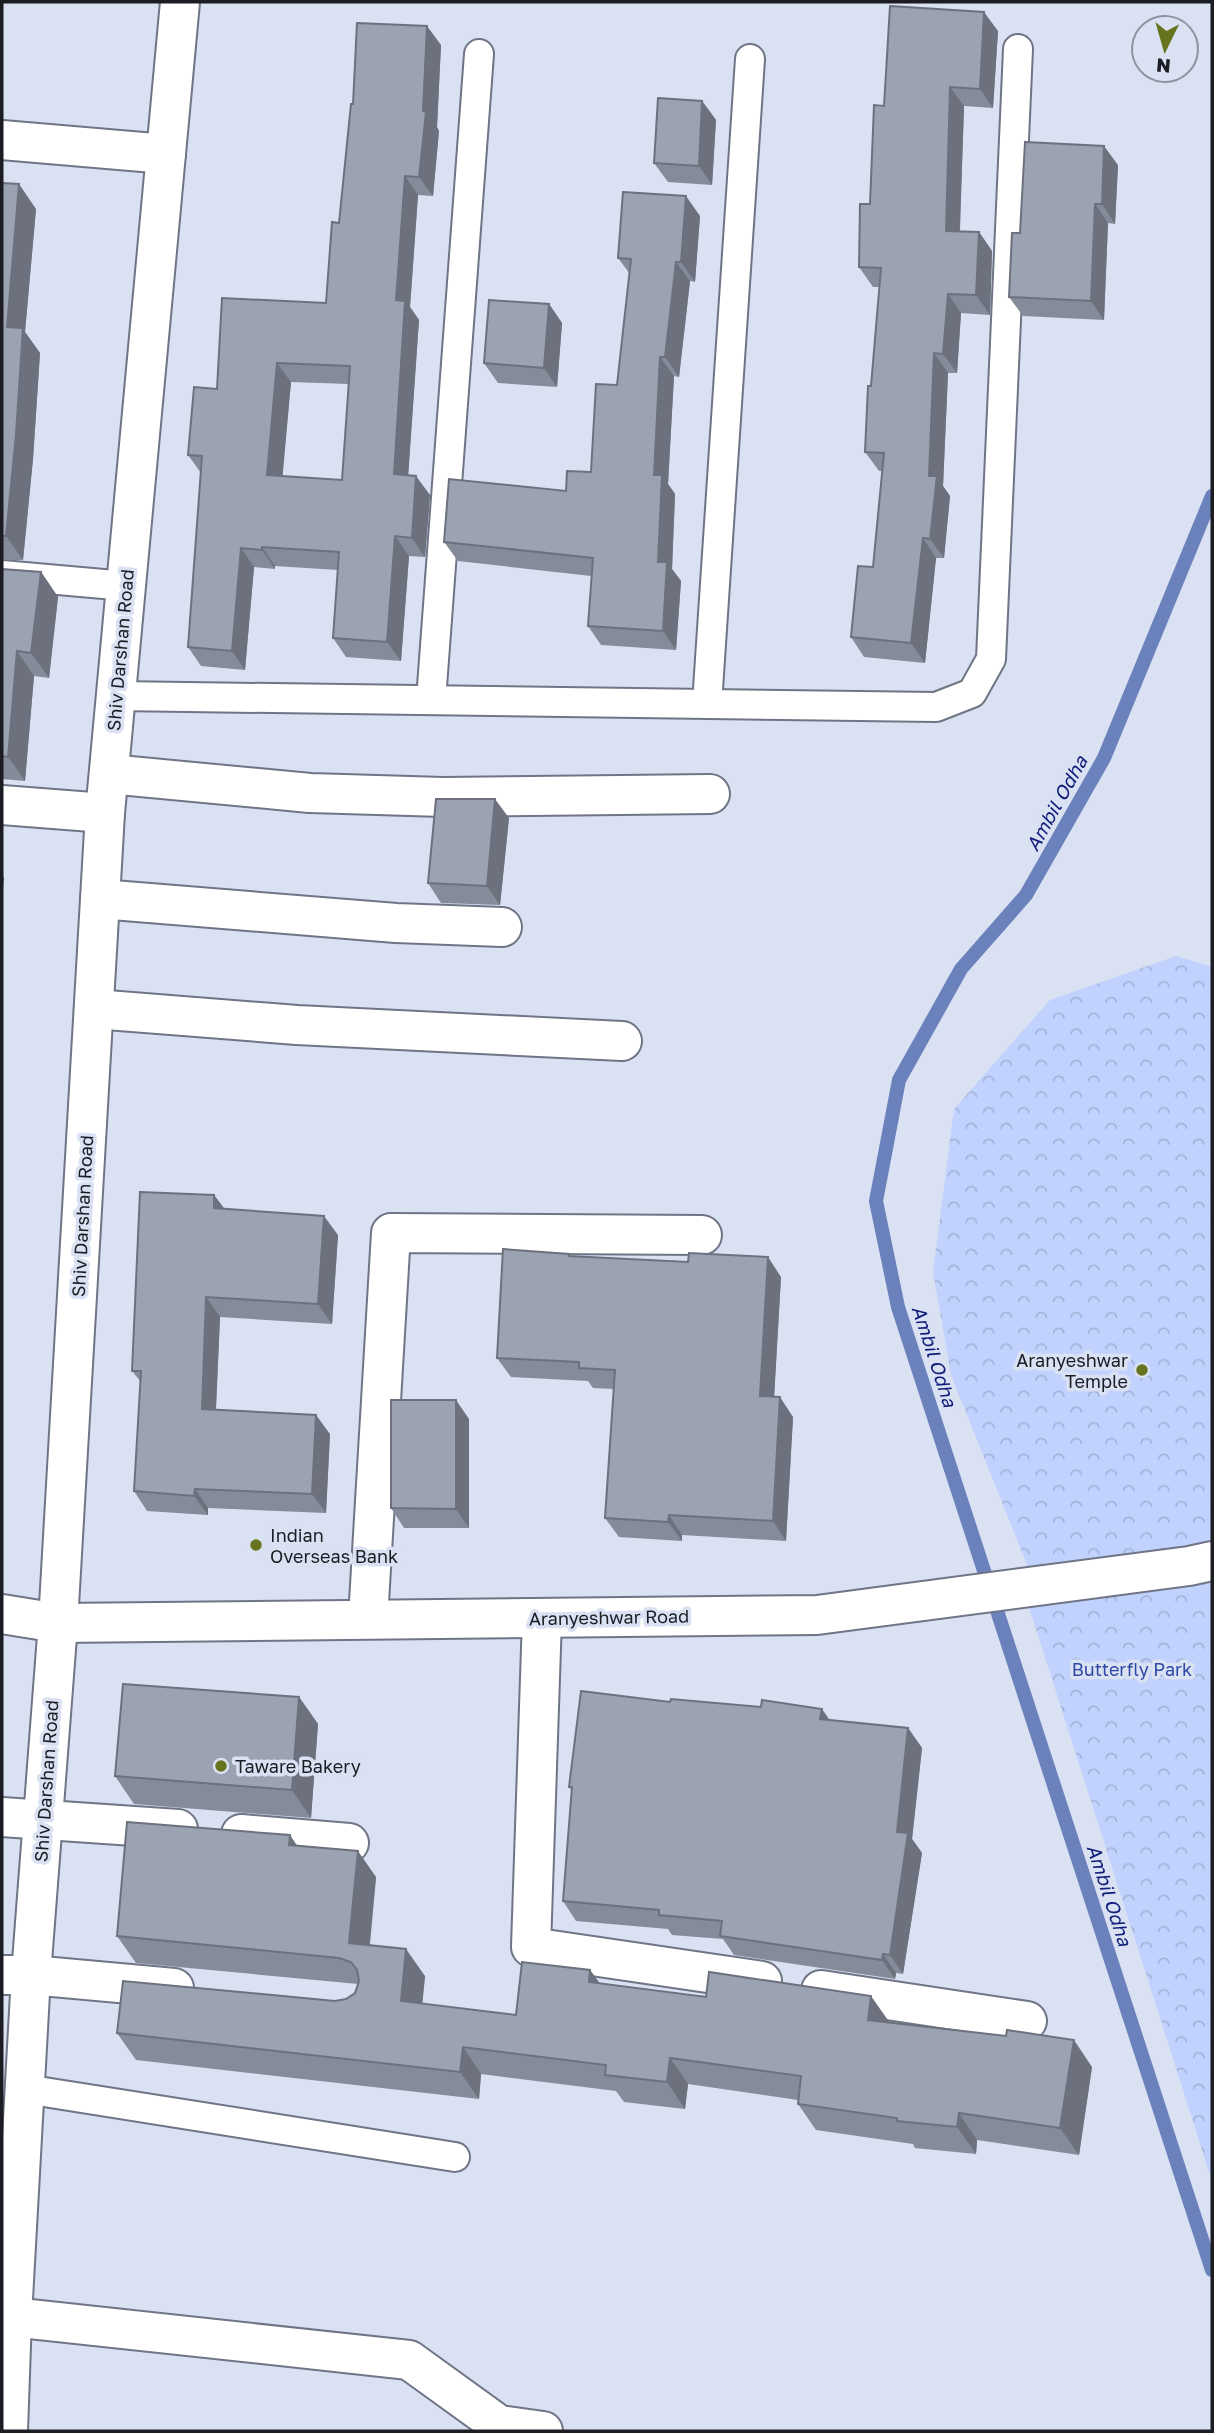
<svg xmlns="http://www.w3.org/2000/svg" width="1214" height="2433" font-family="'Golos Text',sans-serif">
<defs>
<pattern id="forest-crowns" width="20" height="18" patternUnits="userSpaceOnUse" patternTransform="scale(1.75)"><rect width="20" height="18" fill="#c0d2fd"/><path d="M2 6a3 3 0 1 1 6 0M12 15a3 3 0 1 1 6 0" fill="none" stroke="#a4b4d9"/></pattern>
</defs>
<rect width="100%" height="100%" fill="#d9e1f2"/>
<g fill="url(#forest-crowns)">
<polygon points="1176,956 1212,967 1212,1560 1036,1587 951,1375 933,1272 954,1109 1050,1000"/>
<polygon points="1212,1572 1212,2181 1028,1604"/>
</g>
<g fill="none" stroke-linecap="round" stroke-linejoin="round">
<polyline stroke="#6b81bc" stroke-width="14" points="1212,496 1104,758 1026,895 961,969 899,1080 876,1201 898,1307 1212,2270"/>
<defs>
<g id="lane">
<polyline points="2,575 126,586"/>
<polyline points="116,696 936,707 972,693 991,659 1018,49"/>
<polyline points="431,700 479,54"/>
<polyline points="707,704 750,59"/>
<polyline points="25,2089 455,2157"/>
</g>
<g id="street">
<polyline points="2,140 166,154"/>
<polyline points="109,774 310,793 443,797 710,794"/>
<polyline points="2,805 105,813"/>
<polyline points="100,899 396,923 502,927"/>
<polyline points="94,1009 297,1025 622,1041"/>
<polyline points="542,1618 531,1947 762,1981"/>
<polyline points="368,1619 391,1233 702,1235"/>
<polyline points="2,1817 178,1829"/>
<polyline points="241,1834 349,1843"/>
<polyline points="2,1975 31,1975 174,1988"/>
<polyline points="821,1990 1027,2021"/>
<polyline points="2,2316 409,2360 499,2425 543,2431"/>
</g>
<g id="secondary">
<polyline points="2,1614 58,1623 817,1615 1189,1566 1212,1561"/>
<polyline points="8,2431 12,2317 31,1975 58,1623 105,813 180,2"/>
</g>
</defs>
<use href="#lane" stroke="#6f7585" stroke-width="32"/>
<use href="#street" stroke="#6f7585" stroke-width="42"/>
<use href="#secondary" stroke="#6f7585" stroke-width="42"/>
<use href="#lane" stroke="#fff" stroke-width="28"/>
<use href="#street" stroke="#fff" stroke-width="38"/>
<use href="#secondary" stroke="#fff" stroke-width="38"/>
</g>
<g fill="#858b99" fill-rule="evenodd">
<polygon points="998,31 993,108 964,106 960,231 979,232 992,251 990,315 961,313 957,373 948,373 943,486 950,496 944,558 936,558 925,663 864,657 851,637 873,567 882,471 879,471 865,452 880,287 873,287 859,267 870,204 884,106"/>
<path d="M441,45l-4,82 2,4 -6,65 -15,-1 -8,112 9,13 -11,155 22,20 -5,62 -16,-1 -8,105 -55,-4 -13,-19 5,-68 -63,-4v3l-21,-2 -9,103 -44,-4 -13,-19 13,-174 -13,-18 29,-66 109,-86 13,-80 14,-119zM291,382l58,2 -7,96 -60,-4z"/>
<polygon points="702,101 716,120 712,185 668,182 654,163"/>
<polygon points="1118,165 1115,224 1108,223 1104,320 1023,316 1009,297 1020,233"/>
<polygon points="2,183 36,209 25,332 40,353 33,459 23,560 2,560"/>
<polygon points="700,216 695,282 690,281 679,377 674,376 668,484 675,494 672,569 681,581 676,650 601,645 588,626 591,576 458,561 444,542 566,491 591,472 617,385 630,274 618,258"/>
<polygon points="549,304 562,323 557,387 498,383 484,363"/>
<polygon points="2,569 41,572 58,597 49,678 34,676 25,781 2,779"/>
<polygon points="509,818 500,905 441,903 428,883"/>
<polygon points="214,1195 224,1208 338,1235 332,1324 220,1317 216,1410 330,1434 326,1513 208,1508 208,1515 147,1511 134,1491 141,1382 132,1371"/>
<polygon points="571,1256 781,1277 774,1397 793,1417 786,1541 682,1535 682,1541 619,1537 605,1518 614,1389 593,1388 588,1381 511,1377 497,1358"/>
<polygon points="469,1419 469,1528 404,1528 391,1508"/>
<polygon points="299,1697 318,1724 311,1818 134,1804 115,1776"/>
<polygon points="830,1720 908,1728 922,1748 912,1839 922,1853 903,1974 896,1973 895,1979 734,1955 723,1939 672,1935 668,1929 576,1921 563,1901 572,1791 569,1787"/>
<polygon points="297,1846 376,1877 370,1945 425,1976 422,2004 516,2015 590,1970 600,1984 890,2023 1092,2067 1079,2155 977,2140 976,2154 915,2148 913,2144 816,2130 798,2104 798,2100 688,2084 685,2109 624,2102 616,2091 481,2074 479,2099 136,2060 117,2033 346,1999 355,1993 358,1984 136,1963 117,1936"/>
</g>
<g fill="#6c717d">
<polygon points="984,12 998,31 993,108 980,89"/>
<polygon points="427,26 441,45 437,127 439,131 433,196 419,177"/>
<polygon points="950,87 964,106 959,250 946,231"/>
<polygon points="702,101 716,120 712,185 699,166"/>
<polygon points="1104,146 1118,165 1115,224 1102,204"/>
<polygon points="405,176 418,195 410,307 419,320 407,493 394,474 396,300"/>
<polygon points="19,184 36,209 25,332 40,353 33,459 23,560 6,536 7,327"/>
<polygon points="686,196 700,216 695,282 681,262"/>
<polygon points="1095,204 1108,223 1104,320 1091,301"/>
<polygon points="979,232 992,251 990,315 976,295"/>
<polygon points="676,262 690,281 679,377 665,357"/>
<polygon points="948,294 961,313 957,373 943,354"/>
<polygon points="549,304 562,323 557,387 544,368"/>
<polygon points="934,353 948,373 943,486 950,496 944,558 930,539 929,476"/>
<polygon points="660,357 674,376 668,484 675,494 672,569 681,581 676,650 663,631 658,562 654,475"/>
<polygon points="277,363 291,382 281,494 267,475"/>
<polygon points="416,476 430,495 425,557 412,538"/>
<polygon points="395,536 409,556 401,661 387,642"/>
<polygon points="923,538 936,558 925,663 911,643"/>
<polygon points="262,547 275,566 275,569 262,550"/>
<polygon points="241,548 254,567 245,670 232,651"/>
<polygon points="41,572 58,597 49,678 31,653"/>
<polygon points="17,651 34,676 25,781 8,757"/>
<polygon points="495,799 509,818 500,905 487,886"/>
<polygon points="2,875 4,878 2,898"/>
<polygon points="214,1195 228,1214 214,1208"/>
<polygon points="324,1216 338,1235 332,1324 318,1304"/>
<polygon points="768,1257 781,1277 773,1416 760,1396"/>
<polygon points="206,1297 220,1317 215,1428 202,1409"/>
<polygon points="780,1397 793,1417 786,1541 773,1521"/>
<polygon points="456,1400 469,1419 469,1528 456,1509"/>
<polygon points="316,1415 330,1434 326,1513 312,1494"/>
<polygon points="195,1489 208,1508 208,1515 194,1496"/>
<polygon points="669,1515 682,1535 682,1541 668,1522"/>
<polygon points="299,1697 318,1724 311,1818 292,1790"/>
<polygon points="822,1709 835,1728 820,1719"/>
<polygon points="908,1728 922,1748 912,1839 922,1853 903,1974 890,1955 897,1832"/>
<polygon points="290,1835 308,1862 289,1845"/>
<polygon points="358,1851 376,1877 367,1969 349,1943"/>
<polygon points="406,1949 425,1976 420,2028 401,2001"/>
<polygon points="883,1954 896,1973 895,1979 882,1960"/>
<polygon points="590,1970 609,1996 589,1982"/>
<polygon points="871,1996 890,2023 868,2020"/>
<polygon points="1074,2040 1092,2067 1079,2155 1060,2128"/>
<polygon points="463,2047 481,2074 479,2099 460,2072"/>
<polygon points="670,2058 688,2084 685,2109 667,2082"/>
<polygon points="959,2113 977,2140 976,2154 957,2127"/>
</g>
<g fill="#9ba2b2" stroke="#6c717d" stroke-width="2" fill-rule="evenodd">
<polygon points="890,6 984,12 980,89 950,87 946,231 979,232 976,295 948,294 943,354 934,353 929,476 937,476 930,539 923,538 911,643 851,637 858,566 873,567 884,453 865,452 868,386 871,386 881,268 859,267 860,204 870,204 874,105 884,106"/>
<path d="M357,23l70,3 -4,85 3,1 -7,65 -14,-1 -9,124 9,1 -11,173 22,2 -4,62 -17,-2 -8,106 -54,-4 6,-86 -77,-5v3l-21,-2 -9,103 -44,-4 14,-191 -14,-1 6,-68 23,2 5,-91 104,5 6,-81 7,1 12,-119h2zM277,363l73,3 -8,114 -75,-5z"/>
<polygon points="658,98 702,101 699,166 654,163"/>
<polygon points="1025,142 1104,146 1102,204 1095,204 1091,301 1009,297 1012,233 1020,233"/>
<polygon points="2,183 19,184 7,327 23,328 16,434 6,536 2,536"/>
<polygon points="623,192 686,196 681,262 676,262 665,357 660,357 654,475 662,475 658,562 667,562 663,631 588,626 593,558 444,542 449,479 566,491 567,471 591,472 596,384 617,385 631,259 618,258"/>
<polygon points="489,300 549,304 544,368 484,363"/>
<polygon points="2,569 41,572 31,653 17,651 8,757 2,756"/>
<polygon points="436,799 495,799 487,886 428,883"/>
<polygon points="140,1192 214,1195 214,1208 324,1216 318,1304 206,1297 202,1409 316,1415 312,1494 195,1489 194,1496 134,1491 141,1371 132,1371"/>
<polygon points="503,1249 569,1254 569,1256 688,1262 689,1253 768,1257 760,1396 780,1397 773,1521 669,1515 668,1522 605,1518 615,1370 579,1368 579,1362 497,1358"/>
<polygon points="391,1400 456,1400 456,1509 391,1508"/>
<polygon points="123,1684 299,1697 292,1790 115,1776"/>
<polygon points="581,1691 670,1702 671,1699 761,1707 762,1700 822,1709 820,1719 908,1728 897,1832 908,1833 890,1955 883,1954 882,1960 720,1936 722,1921 659,1915 659,1910 563,1901 572,1787 569,1787"/>
<polygon points="127,1822 290,1835 289,1845 358,1851 349,1943 406,1949 401,2001 516,2015 522,1962 590,1970 589,1982 706,1997 709,1972 871,1996 868,2020 1006,2036 1007,2030 1074,2040 1060,2128 959,2113 957,2127 897,2121 897,2118 798,2104 801,2076 670,2058 667,2082 605,2075 606,2065 463,2047 460,2072 117,2033 123,1981 335,2001 346,1999 355,1993 359,1981 357,1970 351,1962 339,1958 117,1936"/>
</g>
<g fill="#67741f" stroke="#d9e1f2" stroke-width="2.5">
<circle cx="1142" cy="1370" r="7"/>
<circle cx="256" cy="1545" r="7"/>
<circle cx="221" cy="1766" r="7"/>
</g>
<g text-anchor="middle" dominant-baseline="central" stroke-width="7" stroke-linejoin="round" paint-order="stroke">
<g font-size="18" fill="#1b1d23" stroke="#d9e1f2">
<text transform="translate(120 650) rotate(-85)">Shiv Darshan Road</text>
<text transform="translate(82 1216) rotate(-87)">Shiv Darshan Road</text>
<text transform="translate(609 1617) rotate(-1)">Aranyeshwar Road</text>
<text transform="translate(46 1781) rotate(-86)">Shiv Darshan Road</text>
</g>
<g font-size="18" fill="#1b1d23" stroke="#d9e1f2" text-anchor="start">
<text x="1128" y="1360" text-anchor="end">Aranyeshwar<tspan x="1128" dy="21">Temple</tspan></text>
<text x="270" y="1535">Indian<tspan x="270" dy="21">Overseas Bank</tspan></text>
<text x="235" y="1766">Taware Bakery</text>
</g>
<g font-size="18" fill="#2e48a5" stroke="#d9e1f2">
<text x="1132" y="1669">Butterfly Park</text>
</g>
<g font-size="19" font-style="italic" fill="#12207c" stroke="#d9e1f2">
<text transform="translate(1056 803) rotate(-61)">Ambil Odha</text>
<text transform="translate(935 1356) rotate(72)">Ambil Odha</text>
<text transform="translate(1110 1895) rotate(72)">Ambil Odha</text>
</g>
</g>
<rect width="1214" height="2433" fill="none" stroke="#1b1d23" stroke-width="7"/>
<g transform="translate(1165 49) rotate(185)"><circle r="33" fill="#d9e1f2" stroke="#8d939f" stroke-width="2"/>
<path d="M0-5L12 26L0 18L-12 26Z" fill="#67741f"/>
<text y="-10" font-size="19" font-weight="bold" text-anchor="middle" fill="#1b1d23">N</text>
</g>
</svg>
